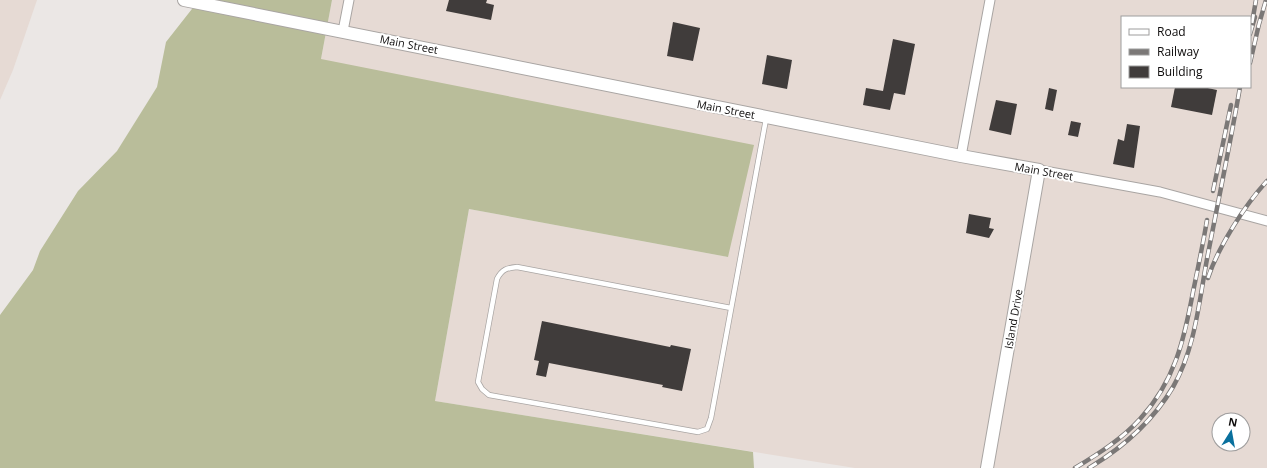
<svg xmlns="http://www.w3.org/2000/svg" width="1267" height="468" font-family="'Open Sans',sans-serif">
<rect width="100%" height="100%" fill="#ebe7e5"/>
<g fill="#e6dad4" fill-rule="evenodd">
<polygon points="0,0 37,0 13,70 0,100"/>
<path d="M332,0h935v468h-412l-420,-67 34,-192 259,48 -407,-198zM1122,17h128v70h-128zM1219,420h24v24h-24z"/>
</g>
<polygon fill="#b9bd9a" points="199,0 332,0 321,59 754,145 728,257 469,209 435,401 753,452 754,468 0,468 0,315 33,270 40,251 78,191 117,151 157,87 166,42"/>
<g fill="#403c3b">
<polygon points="449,0 487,0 486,3 494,5 491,20 446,11"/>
<polygon points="673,22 700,28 693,61 667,56"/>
<polygon points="893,39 915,44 905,95 894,93 890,110 863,105 866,88 883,91"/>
<polygon points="767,55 792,60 787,89 762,84"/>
<polygon points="1175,87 1203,87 1217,90 1212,115 1171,107"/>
<polygon points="1049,88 1057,90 1053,111 1045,109"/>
<polygon points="996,100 1017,104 1011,135 989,130"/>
<polygon points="1071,121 1081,123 1078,137 1068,135"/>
<polygon points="1127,124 1140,126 1134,168 1113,164 1118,139 1124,141"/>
<polygon points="969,214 991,218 989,228 994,229 989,238 966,233"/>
<polygon points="542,321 670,347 671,345 691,349 682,391 662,387 663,385 549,363 546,377 536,375 539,361 534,360"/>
</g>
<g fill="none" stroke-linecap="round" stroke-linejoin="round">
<defs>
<path id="lane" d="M731,308l-214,-41c-10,1 -15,2 -20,12l-19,103 4,7 7,6 209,37 9,-3 4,-11 55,-299"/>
<g id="street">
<polyline points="343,31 349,0"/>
<polyline points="961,156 990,0"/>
<polyline points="1039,170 1160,192 1267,221"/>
</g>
<polyline id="secondary" points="184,0 961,156 1039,170 987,468"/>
</defs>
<use href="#lane" stroke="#a9a5a3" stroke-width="6"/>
<use href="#street" stroke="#a9a5a3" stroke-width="11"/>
<use href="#secondary" stroke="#a9a5a3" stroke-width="14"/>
<use href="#lane" stroke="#fff" stroke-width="4.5"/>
<use href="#street" stroke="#fff" stroke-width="9"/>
<use href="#secondary" stroke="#fff" stroke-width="12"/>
<defs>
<g id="rail">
<polyline points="1252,23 1256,0"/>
<polyline points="1250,34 1255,17"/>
<polyline points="1250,63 1259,24 1266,0"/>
<polyline points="1213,191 1231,105"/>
<path d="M1208,278c10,-31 37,-73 59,-97"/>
<path d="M1075,468c23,-14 47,-29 65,-49 35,-38 44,-79 53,-127 5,-24 10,-48 14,-72"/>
<path d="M1089,468c33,-20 64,-47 84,-81 22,-38 26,-85 34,-128 11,-57 23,-114 33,-172"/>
</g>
</defs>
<use href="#rail" stroke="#7b7877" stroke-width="4.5"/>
<use href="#rail" stroke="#fff" stroke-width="3" stroke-dasharray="9" stroke-linecap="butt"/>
</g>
<g text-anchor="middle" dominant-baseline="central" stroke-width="4" stroke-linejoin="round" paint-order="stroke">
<g font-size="11" fill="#0d0b0b" stroke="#fff">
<text transform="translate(409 44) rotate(11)">Main Street</text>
<text transform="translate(726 109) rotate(11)">Main Street</text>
<text transform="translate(1044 171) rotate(10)">Main Street</text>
<text transform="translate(1013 319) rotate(-80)">Island Drive</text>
</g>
</g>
<rect x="1121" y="16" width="130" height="72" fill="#ffffff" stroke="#9e9d9d"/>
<rect x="1129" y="29" width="20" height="6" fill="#ffffff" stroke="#9e9d9d"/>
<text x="1157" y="36" font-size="12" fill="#0d0b0b">Road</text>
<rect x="1129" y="49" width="20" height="6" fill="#7b7877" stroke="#9e9d9d"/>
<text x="1157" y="56" font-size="12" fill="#0d0b0b">Railway</text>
<rect x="1129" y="66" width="20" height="12" fill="#403c3b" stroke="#9e9d9d"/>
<text x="1157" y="76" font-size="12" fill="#0d0b0b">Building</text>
<g transform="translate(1231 432) rotate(11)"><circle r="19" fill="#ffffff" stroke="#9e9d9d"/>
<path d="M0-3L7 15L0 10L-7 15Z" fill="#09709d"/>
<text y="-6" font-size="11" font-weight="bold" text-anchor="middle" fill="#0d0b0b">N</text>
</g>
</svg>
